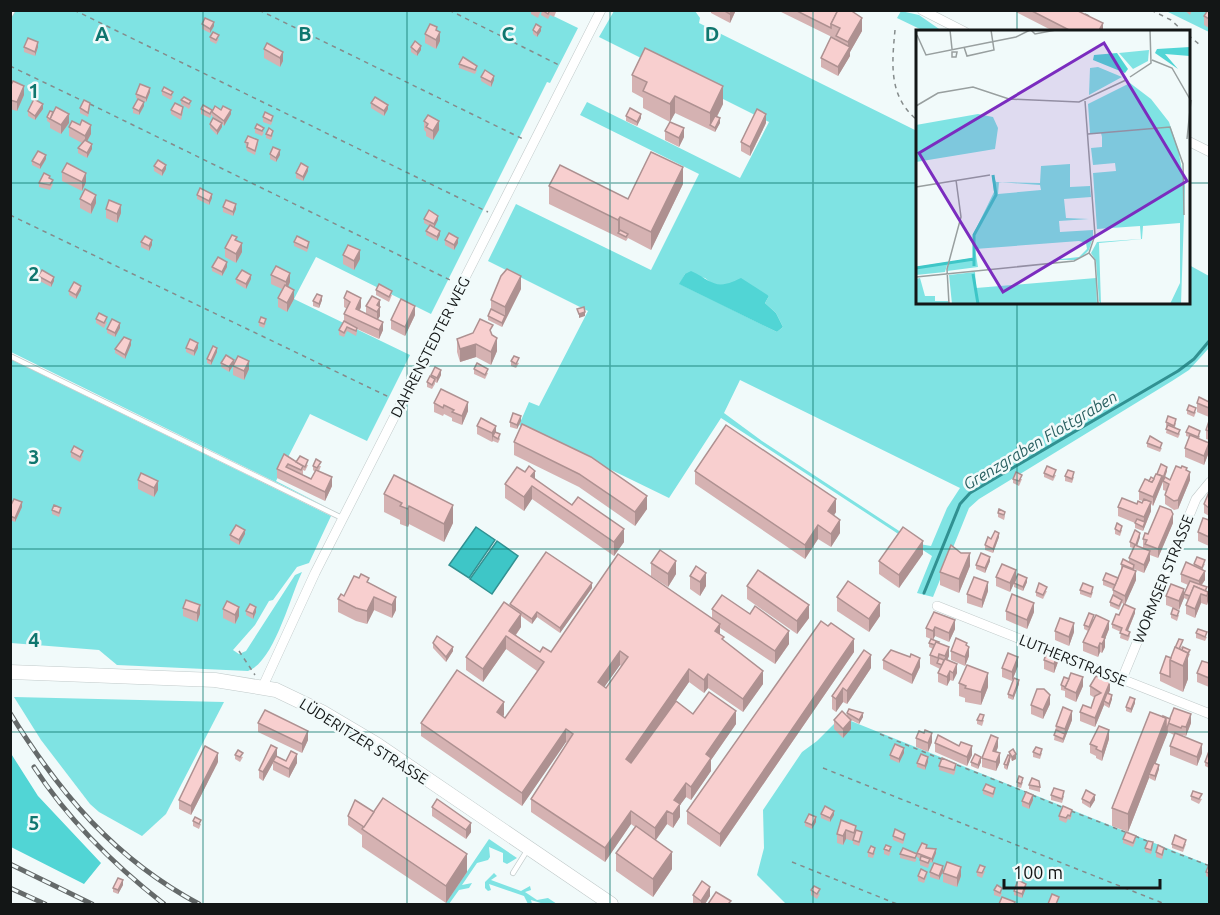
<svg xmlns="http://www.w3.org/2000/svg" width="1220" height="915" font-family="Ubuntu,sans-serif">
<rect width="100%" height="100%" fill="#f1fafa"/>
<g fill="#7fe3e3" fill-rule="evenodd">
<polygon points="541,10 578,28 550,83 547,82 431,314 316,257 294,299 410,355 367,441 310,414 276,481 332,510 11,352 10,11"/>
<path d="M614,11h81l5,7 -1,5 218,108v172h271l1,-38 20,11v72l-20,22 -17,11 -193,118 -10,9 -36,89 -16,-4 15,-37 -211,-138 -52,80 -150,-73 10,-23 10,4 49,-95 -100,-50 28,-57 135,66 48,-96 -119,-59 7,-13 153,76 29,-56 -170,-85zM685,274l20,4 10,8 13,-2 41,12 -4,7 11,10 7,14 -6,5 -97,-48zM740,380l220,108 -13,20 -16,38 -12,-2 -157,-103 -38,-28z"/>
<polygon points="901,11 919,15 942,31 924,31 897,18"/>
<polygon points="1166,11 1209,11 1209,32"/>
<path d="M10,359l321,157 -22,47 -12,4 -24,33 -4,1 -14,24 -22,25 6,4 7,-3 49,-76 7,-3c-12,25 -28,90 -54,99l-131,-6 -18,-15 -88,-7z"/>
<polygon points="14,697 224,702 166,814 142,836 99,812 90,804 41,740"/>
<polygon points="841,717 1209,865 1209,904 786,904 757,875 764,848 763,810 802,752 817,741"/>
<polygon points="489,839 517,858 507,864 503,862 503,853 489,847 490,857 488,860 477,863 462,885 472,883 469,888 459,890 449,904 445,904"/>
<polygon points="494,873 497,876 491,880 521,891 530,886 531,890 525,892 537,900 548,898 557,904 544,904 531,900 532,904 528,904 524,896 489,884 491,890 488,891 485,888 485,882"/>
</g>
<g fill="#51d5d5">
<path d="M691,271c23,11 24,20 50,7l28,18 -4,7 11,10 7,14 -6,5 -98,-48 6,-10z"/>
<polygon points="10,752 38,796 101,863 84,884 11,847"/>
</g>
<g fill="#3ec6c7" stroke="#319192" stroke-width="1.5">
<polygon points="476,527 495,540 469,578 449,565"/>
<polygon points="497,541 518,556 492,594 470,579"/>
</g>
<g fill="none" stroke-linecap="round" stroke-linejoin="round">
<polyline stroke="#319192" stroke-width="3" points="924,593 960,504 970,493 1178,371 1194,359 1210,340"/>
<defs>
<g id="lane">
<polyline points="10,15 13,10"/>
<polyline points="10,356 342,518"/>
<polyline points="513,873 528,849"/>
</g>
<g id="street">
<polyline points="922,10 965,32"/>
<polyline points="1188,141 1210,152"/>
<polyline points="937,606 1210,714"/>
<polyline points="1122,679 1196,499 1210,482"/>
<polyline points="263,686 315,573 601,10"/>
</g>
<polyline id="secondary" points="10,672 215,680 276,690 322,712 376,744 611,904"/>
</defs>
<use href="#lane" stroke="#c1caca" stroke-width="6"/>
<use href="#street" stroke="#c1caca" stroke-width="10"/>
<use href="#secondary" stroke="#c1caca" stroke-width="15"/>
<g stroke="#858b8b" stroke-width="1.5" stroke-dasharray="4.5 4.5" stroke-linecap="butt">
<polyline points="74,10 488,212"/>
<polyline points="259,10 525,140"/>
<polyline points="449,10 561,66"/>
<polyline points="1077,10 1093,18"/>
<polyline points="1151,10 1171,20 1184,32"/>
<path d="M895,30c-3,33 -7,66 22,90"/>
<polyline points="1188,35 1200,45"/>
<polyline points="10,66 85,102"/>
<polyline points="90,104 452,281"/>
<polyline points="10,215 391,398"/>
<polyline points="239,651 255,675"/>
<polyline points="880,734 941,759"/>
<polyline points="957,765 1028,793"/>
<polyline points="823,768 1165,904"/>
<polyline points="1032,795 1064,808"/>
<polyline points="1071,811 1125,832"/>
<polyline points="1135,836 1147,841"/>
<polyline points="1163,848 1210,866"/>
<polyline points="792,862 897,904"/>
</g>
<use href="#lane" stroke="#fff" stroke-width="4.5"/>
<use href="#street" stroke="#fff" stroke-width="9"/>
<use href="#secondary" stroke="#fff" stroke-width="14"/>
<defs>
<g id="rail">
<path d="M10,713c50,81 105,146 189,191"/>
<path d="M34,767c35,54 80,98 130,137"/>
<polyline points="10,864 92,904"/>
<polyline points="10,888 45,904"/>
</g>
</defs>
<use href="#rail" stroke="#656a6a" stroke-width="5"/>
<use href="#rail" stroke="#f1fafa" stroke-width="3" stroke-dasharray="9" stroke-linecap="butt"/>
</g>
<g fill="#d5b2b2" fill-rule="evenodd">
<polygon points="531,10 541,10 538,18 531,14"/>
<polygon points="542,10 556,10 556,12 554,17 550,15 548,19 541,15"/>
<polygon points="711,10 736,10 730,23 711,13"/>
<polygon points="777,10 850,10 862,31 850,52 850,56 838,76 821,67 821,58 836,39"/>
<polygon points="1012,10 1076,10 1103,23 1103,32 1055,32"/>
<polygon points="1184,10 1192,10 1190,15"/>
<polygon points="1209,10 1209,28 1204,25 1204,16"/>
<polygon points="202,24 214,26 210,33 202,29"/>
<polygon points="437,30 440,41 436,49 425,43 425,34"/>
<polygon points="533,30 541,31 537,37 533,34"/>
<polygon points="210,37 219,39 216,44 210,41"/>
<polygon points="267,43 283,61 280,67 264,58 264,49"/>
<polygon points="24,47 38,47 35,56 24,52"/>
<polygon points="411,47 421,50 417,56 411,52"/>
<polygon points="459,64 477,70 475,74 459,68"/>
<polygon points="632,75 723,104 717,117 720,123 715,132 675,113 670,122 684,137 679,147 665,140 665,131 670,122 643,108 643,98 632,92"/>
<polygon points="481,77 494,80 491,87 481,81"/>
<polygon points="10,87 24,95 17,111 10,109"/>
<polygon points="162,91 173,96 171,100 162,95"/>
<polygon points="150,92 146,102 136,98 136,94"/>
<polygon points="181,100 191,105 189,109 181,104"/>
<polygon points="371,103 388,109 384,116 371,108"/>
<polygon points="144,106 139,115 133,113 133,108"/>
<polygon points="90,107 88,117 80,113 80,108"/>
<polygon points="43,109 35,120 28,116 28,111"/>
<polygon points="201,109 221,110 231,114 224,126 222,124 222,127 217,135 210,128 210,124 218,121 212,116 212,114 210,118 201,114"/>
<polygon points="171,110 183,112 181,120 171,114"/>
<polygon points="626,116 641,118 637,126 626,121"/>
<polygon points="47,117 69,123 61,134 50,128 50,123 47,121"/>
<polygon points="263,117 273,120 271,125 263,122"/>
<polygon points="424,121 439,130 433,140 426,136 426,132 424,130"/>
<polygon points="766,123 750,156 741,151 741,142"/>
<polygon points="69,127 91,134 87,141 92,149 87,158 78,153 78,148 82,143 69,136"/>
<polygon points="255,128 264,132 262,136 255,133"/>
<polygon points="266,134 273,135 271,140 266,138"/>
<polygon points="245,142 258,144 255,155 247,151"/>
<polygon points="270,154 280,155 276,162 270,159"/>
<polygon points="46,159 40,169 32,165 32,161"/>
<polygon points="154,166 166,169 162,176 154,171"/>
<polygon points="308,171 303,181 296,178 296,173"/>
<polygon points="62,172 86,182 82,191 62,181"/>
<polygon points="50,179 53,184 50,190 39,187 39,183"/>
<polygon points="683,184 651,250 628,238 626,241 549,204 549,186 628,199"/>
<polygon points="197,195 212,198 209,205 197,199"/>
<polygon points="80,199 96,203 91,214 80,208"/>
<polygon points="223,207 236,209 233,216 223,212"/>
<polygon points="106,209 121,213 117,223 106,218"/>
<polygon points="424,219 438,220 434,227 440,235 437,241 426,235 426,231 429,226 424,223"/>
<polygon points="445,240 458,243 454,250 445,245"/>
<polygon points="237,241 242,252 236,263 225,257 225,248"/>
<polygon points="141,242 152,245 149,251 141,247"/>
<polygon points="294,242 309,246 307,252 294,246"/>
<polygon points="343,255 360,259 354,270 343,264"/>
<polygon points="212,267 227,267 222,276 212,271"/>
<polygon points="271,275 290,282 288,287 294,299 287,312 278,307 278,298 282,289 271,284"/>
<polygon points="38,276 54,281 51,287 38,280"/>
<polygon points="236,279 251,279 246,289 236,283"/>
<polygon points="521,289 502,327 488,320 488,316 491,309 491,300"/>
<polygon points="81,290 76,299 69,295 69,291"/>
<polygon points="376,290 392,295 389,302 376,295"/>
<polygon points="344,298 361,307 360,310 366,313 366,306 380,300 380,316 378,319 383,330 379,339 357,329 357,332 356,336 347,331 344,337 339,335 339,330 344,321 344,314 347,309 344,307"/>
<polygon points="322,300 319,308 313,306 313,301"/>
<polygon points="415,315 405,336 391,329 391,320"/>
<polygon points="96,319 107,322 104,328 96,323"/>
<polygon points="259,322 266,323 264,328 259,326"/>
<polygon points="120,328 115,337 107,333 107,329"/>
<polygon points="493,336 497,351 491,365 476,357 460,362 457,352 457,339"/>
<polygon points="131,345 125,359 115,353 115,349"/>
<polygon points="186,348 198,348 194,356 186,352"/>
<polygon points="217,352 211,365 207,363 207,359"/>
<polygon points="511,361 519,363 516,368 511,366"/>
<polygon points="221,363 234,364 249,369 244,380 233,375 233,366 229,372 221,367"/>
<polygon points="474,369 488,373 485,379 474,374"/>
<polygon points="431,375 441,375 437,383 435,382 435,384 432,389 427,387 427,382 431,377"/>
<polygon points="1209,402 1209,417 1197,412 1197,403"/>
<polygon points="434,403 468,411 462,425 452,421 452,418 444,414 443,416 434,412"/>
<polygon points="1187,410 1196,412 1194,417 1187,414"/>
<polygon points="521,421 517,429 510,427 510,422"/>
<polygon points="1209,421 1209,440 1206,439 1206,430"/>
<polygon points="1166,422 1176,423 1175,427 1180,434 1178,438 1166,433 1167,427 1166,427"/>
<polygon points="522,424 647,509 635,526 579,487 514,455 514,442"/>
<polygon points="477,426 496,432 500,439 498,443 493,441 492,442 477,434"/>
<polygon points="1186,432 1200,436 1199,439 1209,452 1204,465 1185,457 1185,448 1189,437 1186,436"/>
<polygon points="1147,443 1162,448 1160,452 1147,447"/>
<polygon points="71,452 83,456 80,462 71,457"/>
<polygon points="284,454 297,462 308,465 305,471 303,470 303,475 311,479 315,472 313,470 313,466 321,466 319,471 332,486 325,501 277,478 277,469"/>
<polygon points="1187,470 1190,480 1178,509 1174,510 1165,504 1165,495 1166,491 1163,490 1163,482 1153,506 1151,504 1151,511 1143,531 1135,528 1135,523 1118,516 1118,507 1142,503 1143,501 1139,500 1139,491 1149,481 1154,479 1157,474 1167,471 1165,478 1170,480"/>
<polygon points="695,471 836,512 834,515 840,533 831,547 818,539 805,559 695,484"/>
<polygon points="1044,473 1056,475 1053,481 1044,477"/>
<polygon points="1065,476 1074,477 1072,483 1065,481"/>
<polygon points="535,479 624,542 614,556 532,499 524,511 505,498 505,484"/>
<polygon points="1013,479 1022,479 1019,486 1013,483"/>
<polygon points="138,480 158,490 154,497 138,489"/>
<polygon points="1209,492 1209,516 1204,513 1204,504"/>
<polygon points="384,494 453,523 444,542 409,524 408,527 400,524 400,520 384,512"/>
<polygon points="10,507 22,507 15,522 10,520"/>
<polygon points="52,510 61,512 59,517 52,514"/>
<polygon points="998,513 1005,516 1004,520 998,517"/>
<polygon points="1209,520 1209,546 1198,541 1198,532"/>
<polygon points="1173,523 1158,558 1150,555 1150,560 1144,573 1134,569 1136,580 1125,604 1135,613 1128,631 1130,636 1128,641 1120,638 1121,632 1112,628 1112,624 1119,615 1124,604 1122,603 1119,610 1110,606 1110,602 1113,596 1113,589 1103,585 1103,580 1118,578 1122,569 1121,569 1121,564 1129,562 1129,558 1133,548 1130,547 1130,542 1140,537 1137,546 1145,549 1143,548 1143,539 1148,534"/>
<polygon points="1115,529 1122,530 1120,536 1115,534"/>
<polygon points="245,534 239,545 230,540 230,535"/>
<polygon points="999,537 993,553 985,550 985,545 991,539"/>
<polygon points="923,554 899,588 879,574 879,561"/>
<polygon points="990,561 985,573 976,569 976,565"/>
<polygon points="651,563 676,574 668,587 651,576"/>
<polygon points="1194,564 1205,564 1202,570 1205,580 1201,585 1207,591 1208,601 1207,605 1201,603 1195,618 1186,614 1186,605 1188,600 1184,598 1179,610 1166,605 1166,596 1184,594 1188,585 1181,582 1181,574 1194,566"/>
<polygon points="970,566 959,593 940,585 940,572"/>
<polygon points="690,576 706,586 700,596 690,589"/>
<polygon points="996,577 1016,579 1010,592 996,586"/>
<polygon points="1027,582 1023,591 1014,587 1014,583"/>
<polygon points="369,583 396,597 396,610 392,618 374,610 367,624 356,621 338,612 338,599"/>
<polygon points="747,586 809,618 797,634 747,599"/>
<path d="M592,588l-32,45 -23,-16 -5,7 -11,-8v11l-5,8 24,17h11l161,-33v-10l77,35 -14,20 -55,-36v6l4,7 39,43 -20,28 -35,-24 -4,5 -15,-11 -22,31 26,1 43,10 -25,36v11l-20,29 -5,-3 -6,8v12l-7,11 -6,-4 -11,16 16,29 -19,28 -37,-26v-18l19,-26 -4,-3 -26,38 -74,-50v-13l36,-56 -1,-1 -44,64 -101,-70v-13l83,-8 -1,1 2,2 32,-47 -31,-22 -23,33 -17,-12v-13l44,-51v-2zM620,665l1,1 -15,22 -2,-1z"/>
<polygon points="1080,590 1093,592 1091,598 1080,594"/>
<polygon points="988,591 982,608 967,603 967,594"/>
<polygon points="1047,591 1043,599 1036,596 1036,592"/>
<polygon points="837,597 880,616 869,632 837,611"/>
<polygon points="183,608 200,614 197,622 183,616"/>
<polygon points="223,609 239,616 235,624 223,618"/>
<polygon points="246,611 256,612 253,619 246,615"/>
<polygon points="1006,611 1034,612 1027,629 1006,620"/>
<polygon points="934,612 955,629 949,642 935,636 933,639 939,643 949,656 947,660 957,673 953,681 950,680 947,686 938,682 938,673 940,669 930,664 930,655 933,649 929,647 929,643 931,639 926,637 926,628"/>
<polygon points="1171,614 1179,615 1177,621 1171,618"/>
<polygon points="1094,619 1109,629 1105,639 1105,647 1102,653 1100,652 1098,657 1083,651 1083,642 1088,631 1084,629 1084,625"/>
<polygon points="828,626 854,652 720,847 687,824 687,811"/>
<polygon points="1055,631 1074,632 1069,646 1055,640"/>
<polygon points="1196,633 1207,637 1205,641 1196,638"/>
<polygon points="433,643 453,651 446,662 433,648"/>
<polygon points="1183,645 1181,650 1190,654 1188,658 1188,679 1183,692 1160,681 1160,673 1171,658"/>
<polygon points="967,646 969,656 965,666 951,660 951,651"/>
<polygon points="883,660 920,667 912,684 883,669"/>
<polygon points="1044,660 1058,662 1054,673 1044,669"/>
<polygon points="1209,663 1209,687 1197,682 1197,673"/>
<polygon points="1018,666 1012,681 1002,677 1002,668"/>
<polygon points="871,668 847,704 843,702 836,712 832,709 832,696"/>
<polygon points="959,683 988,687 981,705 965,702 965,698 959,696"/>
<polygon points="1019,684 1013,700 1008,698 1008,694"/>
<polygon points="1061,685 1083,686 1076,702 1065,697 1065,691 1061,690"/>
<polygon points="1090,686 1110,690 1109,693 1112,699 1109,708 1104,705 1095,727 1080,721 1080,712 1091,708 1095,698 1090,695"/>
<polygon points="1135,703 1131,713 1126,711 1126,707"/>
<polygon points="1050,704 1043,719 1031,714 1031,705"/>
<polygon points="847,713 863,717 859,724 851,720 851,729 843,738 834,729 834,720 847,716"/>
<polygon points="1163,717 1191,723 1186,736 1182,735 1202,753 1197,766 1170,755 1170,746 1174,735 1168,732 1155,763 1159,769 1155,781 1149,778 1128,832 1112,826 1112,808"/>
<polygon points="977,720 984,720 982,726 977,724"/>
<polygon points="1072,720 1063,743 1054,740 1056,726"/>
<polygon points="258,723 308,740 302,753 258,732"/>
<polygon points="916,738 932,742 928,752 916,747"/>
<polygon points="1109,739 1102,761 1096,758 1096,756 1090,753 1090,744"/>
<polygon points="935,743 959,746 972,755 967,766 935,752"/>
<polygon points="998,747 996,752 1000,762 996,771 982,767 982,758"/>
<polygon points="1209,751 1209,768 1205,766 1205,762"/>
<polygon points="1009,752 1016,759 1012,761 1010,758 1007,770 1004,768 1004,764 1009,756"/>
<polygon points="1033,752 1042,753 1040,759 1033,757"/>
<polygon points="904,753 899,763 890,759 890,755"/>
<polygon points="235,755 243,757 240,762 235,759"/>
<polygon points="277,756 286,761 297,763 289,778 273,770 273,763 263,781 259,778 259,770"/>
<polygon points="218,762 191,815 179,809 179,800"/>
<polygon points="928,762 925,770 917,767 917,763"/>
<polygon points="971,762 981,762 978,769 971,766"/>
<polygon points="939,766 956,769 954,775 939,770"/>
<polygon points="1017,782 1023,782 1021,788 1017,787"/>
<polygon points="1029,785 1040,787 1040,792 1029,789"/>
<polygon points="983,790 995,792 993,798 983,794"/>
<polygon points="1051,795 1064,796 1062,803 1051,800"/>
<polygon points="1191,796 1202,799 1199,804 1191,800"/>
<polygon points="1082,799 1095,800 1090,808 1082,803"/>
<polygon points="1033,800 1029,809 1022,806 1022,801"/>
<polygon points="432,807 471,832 466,839 432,816"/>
<polygon points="821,814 834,815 830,822 821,818"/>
<polygon points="1072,815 1070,820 1068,819 1066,823 1059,820 1059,816"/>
<polygon points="348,816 467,872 446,903 362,847 362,835 348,825"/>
<polygon points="841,820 862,837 859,846 853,844 853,841 846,839 843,845 837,843 837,834"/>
<polygon points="193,821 201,824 199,829 193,826"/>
<polygon points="805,822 816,822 812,829 805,826"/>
<polygon points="893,836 905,838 903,844 893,840"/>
<polygon points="1123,839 1136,840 1133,847 1123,843"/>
<polygon points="1172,844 1186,844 1183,852 1172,848"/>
<polygon points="1153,847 1151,854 1145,852 1145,848"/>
<polygon points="927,848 936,853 932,863 930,862 928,868 920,865 920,859 917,857 917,853"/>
<polygon points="884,849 891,851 889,856 884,854"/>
<polygon points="868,852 875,853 873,858 868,857"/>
<polygon points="1156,852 1164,852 1162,859 1156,857"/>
<polygon points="900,854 917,859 915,862 900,858"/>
<polygon points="1209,865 1209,878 1206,876 1206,872"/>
<polygon points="943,871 939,880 930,877 930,872"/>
<polygon points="985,871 982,878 977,876 977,872"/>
<polygon points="943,873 961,876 957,887 943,882"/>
<polygon points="918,876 927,876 924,883 918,881"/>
<polygon points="123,885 118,894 113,892 113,888"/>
<polygon points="1026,888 1022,898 1014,895 1014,891"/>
<polygon points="811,890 820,894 817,899 811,895"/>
<polygon points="994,890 1002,893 1000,897 994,895"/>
<polygon points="693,895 710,896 705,904 693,904"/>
</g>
<g fill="#ae9191">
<polygon points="731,10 736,10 730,23 730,14"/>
<polygon points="862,18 862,31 850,52 850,56 838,76 838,67 848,50 848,42"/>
<polygon points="214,22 214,26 210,33 210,29"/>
<polygon points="1103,23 1103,31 1098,32"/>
<polygon points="541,27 541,31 537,37 537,33"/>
<polygon points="440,32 440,41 436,49 436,40"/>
<polygon points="38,42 38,47 35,56 35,52"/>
<polygon points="421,46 421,50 417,56 417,52"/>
<polygon points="283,52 283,61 280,67 280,58"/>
<polygon points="494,76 494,80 491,87 491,82"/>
<polygon points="24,86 24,95 17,111 17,102"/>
<polygon points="723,86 723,104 712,126 710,125 710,130 710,113"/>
<polygon points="150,88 150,92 146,102 146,98"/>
<polygon points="675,96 675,113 670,122 670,104"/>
<polygon points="144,102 144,106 139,115 139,111"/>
<polygon points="43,104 43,109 35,120 35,116"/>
<polygon points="388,105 388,109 384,116 384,111"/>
<polygon points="231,110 231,114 224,126 224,121"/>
<polygon points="69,114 69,123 61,134 61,125"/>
<polygon points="641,114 641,118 637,126 637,122"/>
<polygon points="766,114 766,123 750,156 750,147"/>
<polygon points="720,118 720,123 715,132 715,128"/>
<polygon points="439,121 439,130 433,140 433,131"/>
<polygon points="222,123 222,127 217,135 217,131"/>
<polygon points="91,125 91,134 85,145 85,136"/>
<polygon points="684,128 684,137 679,147 679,138"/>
<polygon points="92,144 92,149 87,158 87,153"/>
<polygon points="280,150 280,155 276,162 276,158"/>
<polygon points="46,155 46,159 40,169 40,165"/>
<polygon points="166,165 166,169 162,176 162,171"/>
<polygon points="308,167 308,171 303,181 303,177"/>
<polygon points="683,167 683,184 651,250 651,232"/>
<polygon points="86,173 86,182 82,191 82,182"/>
<polygon points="212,194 212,198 209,205 209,201"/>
<polygon points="96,195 96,203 91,214 91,205"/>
<polygon points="236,204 236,209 233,216 233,212"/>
<polygon points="121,205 121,213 117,223 117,214"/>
<polygon points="438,216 438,220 434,228 434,224"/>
<polygon points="620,217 620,234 618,233 618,220"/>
<polygon points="440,231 440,235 437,241 437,237"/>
<polygon points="458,238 458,243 454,250 454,245"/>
<polygon points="152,240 152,245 149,251 149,246"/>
<polygon points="242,243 242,252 236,263 236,254"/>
<polygon points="360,250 360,259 354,270 354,261"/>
<polygon points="227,262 227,267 222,276 222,272"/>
<polygon points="290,273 290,282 286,291 286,282"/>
<polygon points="251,275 251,279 246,289 246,284"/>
<polygon points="521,276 521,289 502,327 502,323 505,316 505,307"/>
<polygon points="54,277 54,281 51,287 51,283"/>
<polygon points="81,286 81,290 76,299 76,295"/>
<polygon points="294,290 294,299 287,312 287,303"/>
<polygon points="322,296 322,300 319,308 319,304"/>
<polygon points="361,298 361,307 356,317 356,309"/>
<polygon points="380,300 380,316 377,321 377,305"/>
<polygon points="415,306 415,315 405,336 405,327"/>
<polygon points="585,312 585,316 579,318 579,314"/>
<polygon points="383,322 383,330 379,339 379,330"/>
<polygon points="120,323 120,328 115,337 115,333"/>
<polygon points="497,338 497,351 491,365 491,352"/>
<polygon points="131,340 131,345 125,359 125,355"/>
<polygon points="198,343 198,348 194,356 194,351"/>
<polygon points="476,344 476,357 460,362 460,349"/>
<polygon points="217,348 217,352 211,365 211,361"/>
<polygon points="234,360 234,364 229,372 229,367"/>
<polygon points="249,361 249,369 244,380 244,371"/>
<polygon points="441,370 441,375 437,383 437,378"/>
<polygon points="468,402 468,411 462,425 462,416"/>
<polygon points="521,416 521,421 517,429 517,425"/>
<polygon points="496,426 496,435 493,436 492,442 492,433"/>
<polygon points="1209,443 1209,452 1204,465 1204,456"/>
<polygon points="1167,467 1167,471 1153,506 1153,497 1162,476"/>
<polygon points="535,471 535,484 532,486 532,499 524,511 524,497 531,476"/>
<polygon points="1190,472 1190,480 1178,509 1178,500"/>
<polygon points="332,477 332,486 325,501 325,492"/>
<polygon points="158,481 158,490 154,497 154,488"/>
<polygon points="647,496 647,509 635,526 635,512"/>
<polygon points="836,499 836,512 828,525 828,511"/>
<polygon points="22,502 22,507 15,522 15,518"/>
<polygon points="1151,502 1151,511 1143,531 1144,517"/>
<polygon points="453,505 453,523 444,542 444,524"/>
<polygon points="409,506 409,524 408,527 408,509"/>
<polygon points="1173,514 1173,523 1158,558 1158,549"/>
<polygon points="840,520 840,533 831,547 831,534"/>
<polygon points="818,525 818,539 805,559 805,545"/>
<polygon points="624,529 624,542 614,556 614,542"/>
<polygon points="245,530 245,534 239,545 239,540"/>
<polygon points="999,533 999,537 993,553 993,549"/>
<polygon points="1140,533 1140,537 1136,549 1136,545"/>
<polygon points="923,541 923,554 899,588 899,575"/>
<polygon points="1150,551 1150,560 1144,573 1144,565"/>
<polygon points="970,553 970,566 959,593 959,579"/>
<polygon points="990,557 990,561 985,573 985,568"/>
<polygon points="676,561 676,574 668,587 668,574"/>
<polygon points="1016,570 1016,579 1010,592 1010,583"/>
<polygon points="1136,571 1136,580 1125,605 1125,596"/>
<polygon points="1205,571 1205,580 1199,589 1199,581"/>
<polygon points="706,573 706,586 700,596 700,582"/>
<polygon points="1027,578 1027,582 1023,591 1023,587"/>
<polygon points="988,582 988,591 982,608 982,600"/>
<polygon points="592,583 592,588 560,633 560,628"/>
<polygon points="1184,589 1184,598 1179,610 1179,601"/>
<polygon points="1208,592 1208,601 1207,605 1207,596"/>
<polygon points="1201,594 1201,603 1195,618 1195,609"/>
<polygon points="374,597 374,610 367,624 367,611"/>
<polygon points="396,597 396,610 392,618 392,605"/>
<polygon points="880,603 880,616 869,632 869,619"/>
<polygon points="1034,603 1034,612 1027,629 1027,620"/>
<polygon points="200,605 200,614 197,622 197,613"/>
<polygon points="809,605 809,618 797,634 797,621"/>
<polygon points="239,607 239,616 235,624 235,615"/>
<polygon points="256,607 256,612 253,619 253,614"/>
<polygon points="1135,609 1135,613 1126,635 1126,630"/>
<polygon points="537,612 537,617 532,624 532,619"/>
<polygon points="521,614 521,627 512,640 509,631"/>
<polygon points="955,620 955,629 949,642 949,633"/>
<polygon points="1109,621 1109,629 1105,639 1105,647 1102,653 1102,637"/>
<polygon points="1074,623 1074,632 1069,646 1069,637"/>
<polygon points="720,624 720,637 715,631"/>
<polygon points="935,627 935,636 933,640 933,631"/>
<polygon points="789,631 789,644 775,664 775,651"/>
<polygon points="506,636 506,649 483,682 483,669"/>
<polygon points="854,639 854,652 720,847 720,834"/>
<polygon points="1100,643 1100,652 1098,657 1098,648"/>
<polygon points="453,647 453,651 446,662 446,657"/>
<polygon points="949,647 949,656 945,665 945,656"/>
<polygon points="969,647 969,656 965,666 965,657"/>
<polygon points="1190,650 1188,658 1188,679 1183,692 1183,666"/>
<polygon points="620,651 620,665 598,696 598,682"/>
<polygon points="1058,653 1058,662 1054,673 1054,664"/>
<polygon points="871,655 871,668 847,704 847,691"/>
<polygon points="1018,657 1018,666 1012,681 1012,672"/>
<polygon points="920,658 920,667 912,684 912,675"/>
<polygon points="957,664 957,673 953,681 953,673"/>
<polygon points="689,669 689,682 626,773 626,759"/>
<polygon points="763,671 763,684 743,712 743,699"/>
<polygon points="950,671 950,680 947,686 947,677"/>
<polygon points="988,673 988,687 981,705 981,692"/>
<polygon points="708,674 708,688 704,693 704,680"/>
<polygon points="1083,677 1083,686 1076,702 1076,693"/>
<polygon points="1019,680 1019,684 1013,700 1013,696"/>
<polygon points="1110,682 1110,690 1105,702 1104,701 1104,705 1095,727 1095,718"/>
<polygon points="843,688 843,702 836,712 836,699"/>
<polygon points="1050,695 1050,704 1043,719 1043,710"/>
<polygon points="1112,695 1112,699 1109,708 1109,704"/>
<polygon points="1135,699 1135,703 1131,713 1131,709"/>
<polygon points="504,702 504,715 497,725 497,712"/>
<polygon points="736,711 736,724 711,760 711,771 691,800 691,787 706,754"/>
<polygon points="1072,711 1072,720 1063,743 1065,729"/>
<polygon points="863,713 863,717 859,724 859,720"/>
<polygon points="1191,714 1191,723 1186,736 1186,727"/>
<polygon points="1166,718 1168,732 1151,775 1149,774 1149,778 1128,832 1128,814"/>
<polygon points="851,720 851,729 843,738 843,729"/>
<polygon points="566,729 566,742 522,806 522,793"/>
<polygon points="1109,730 1109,739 1102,761 1102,752"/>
<polygon points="308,731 308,740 302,753 302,744"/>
<polygon points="932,733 932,742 928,752 928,743"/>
<polygon points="998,738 998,747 993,759 993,751"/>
<polygon points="1202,744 1202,753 1197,766 1197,757"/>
<polygon points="972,746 972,755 967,766 967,757"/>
<polygon points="277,748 277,757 273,761 273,763 263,781 263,772"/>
<polygon points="904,748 904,753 899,763 899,759"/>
<polygon points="218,753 218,762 191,815 191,806"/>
<polygon points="1000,753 1000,762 996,771 996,762"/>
<polygon points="297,754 297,763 289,778 289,769"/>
<polygon points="1016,754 1016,759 1012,761 1012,757"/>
<polygon points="1010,756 1010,761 1007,770 1007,765"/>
<polygon points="928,757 928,762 925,770 925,766"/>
<polygon points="981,757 981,762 978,769 978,765"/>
<polygon points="1159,765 1159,769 1155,781 1155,776"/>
<polygon points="686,783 686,797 680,805 680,817 673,828 673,814 674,800"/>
<polygon points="1033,795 1033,800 1029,809 1029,804"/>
<polygon points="1095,795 1095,800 1090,808 1090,803"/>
<polygon points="631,811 631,824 605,862 605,848"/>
<polygon points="667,811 667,824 655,841 655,828"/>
<polygon points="834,811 834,815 830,822 830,818"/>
<polygon points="816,817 816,822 812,829 812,825"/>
<polygon points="471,823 471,832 466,839 466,830"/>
<polygon points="846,830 846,839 843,845 843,836"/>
<polygon points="936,849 936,853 932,863 932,859"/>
<polygon points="672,852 672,869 653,897 653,879"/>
<polygon points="467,854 467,872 446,903 446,886"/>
<polygon points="943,866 943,871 939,880 939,876"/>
<polygon points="961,867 961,876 957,887 957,878"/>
<polygon points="123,880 123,885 118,894 118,890"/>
<polygon points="1026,884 1026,888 1022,898 1022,894"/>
<polygon points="710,887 710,896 705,904 701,904 701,901"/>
</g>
<g fill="#f8cfcf" stroke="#ae9191" stroke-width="1.5" fill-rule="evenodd">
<polygon points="542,10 550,10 548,14"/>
<polygon points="723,10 731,10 730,14"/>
<polygon points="795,10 838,10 831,24 831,28"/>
<polygon points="838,10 850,10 862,18 848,42 836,36 840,28 831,24"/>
<polygon points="1030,10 1076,10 1103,23 1098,32 1073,32"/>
<polygon points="1208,10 1209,10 1209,19 1204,16"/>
<polygon points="205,18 214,22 210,29 202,24"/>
<polygon points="430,24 437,27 436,30 440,32 436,40 425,34"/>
<polygon points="536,24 541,27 537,33 533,30"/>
<polygon points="213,32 219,35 216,40 210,37"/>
<polygon points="831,37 850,47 838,67 821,58"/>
<polygon points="28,38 38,42 35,52 24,47"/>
<polygon points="415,41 421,46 417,52 411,47"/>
<polygon points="267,43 283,52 280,58 264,49"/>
<polygon points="645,48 723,86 710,113 675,96 670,104 643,91 647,82 632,75"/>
<polygon points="463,57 477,66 475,70 459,64"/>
<polygon points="485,70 494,76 491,82 481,77"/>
<polygon points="13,81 24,86 17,102 10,100 10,87"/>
<polygon points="140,84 150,88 146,98 136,94"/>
<polygon points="164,87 173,92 171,95 162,91"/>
<polygon points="184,97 191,101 189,104 181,100"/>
<polygon points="375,97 388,105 384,111 371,103"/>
<polygon points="34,99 43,104 35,116 28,111"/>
<polygon points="138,99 144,102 139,111 133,108"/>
<polygon points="84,100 90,103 88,113 80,108"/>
<polygon points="175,103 183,107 181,115 171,110"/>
<polygon points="203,105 212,110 210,114 201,109"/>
<polygon points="215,106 221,110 223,106 231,110 224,121 212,112"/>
<polygon points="56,107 69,114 61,125 50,119"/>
<polygon points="630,108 641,114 637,122 626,116"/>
<polygon points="757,109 766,114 750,147 741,142"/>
<polygon points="50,111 53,112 50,119 47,117"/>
<polygon points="265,112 273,116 271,121 263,117"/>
<polygon points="428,115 439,121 433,131 426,127 428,124 424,121"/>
<polygon points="715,116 720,118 715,128 710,125"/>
<polygon points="213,118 222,123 217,131 210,124"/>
<polygon points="82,120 91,125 85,136 69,127 72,121 80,125"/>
<polygon points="670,122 684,128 679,138 665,131"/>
<polygon points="257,124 264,128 262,131 255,128"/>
<polygon points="269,128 273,131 271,136 266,134"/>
<polygon points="248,136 258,140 255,151 247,147 248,143 245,142"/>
<polygon points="85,140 92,144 87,153 78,148"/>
<polygon points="273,147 280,150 276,158 270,154"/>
<polygon points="38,151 46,155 40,165 32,161"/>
<polygon points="651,152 683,167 651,232 620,217 618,220 549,186 560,165 628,199"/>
<polygon points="158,160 166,165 162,171 154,166"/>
<polygon points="67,163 86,173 82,182 62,172"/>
<polygon points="301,163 308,167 303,177 296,173"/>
<polygon points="44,173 50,176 49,178 53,180 50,185 39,183"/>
<polygon points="200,188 212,194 209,201 197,195"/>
<polygon points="85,189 96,195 91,205 80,199"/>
<polygon points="109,200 121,205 117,214 106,209"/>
<polygon points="226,200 236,204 233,212 223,207"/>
<polygon points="429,210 438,216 434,224 424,219"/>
<polygon points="430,225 440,231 437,237 426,231"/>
<polygon points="620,230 628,234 626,237 618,233"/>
<polygon points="449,233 458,238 454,245 445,240"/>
<polygon points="232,235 237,237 235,240 242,243 236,254 225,248"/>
<polygon points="145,236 152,240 149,246 141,242"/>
<polygon points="297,236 309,242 307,248 294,242"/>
<polygon points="348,245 360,250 354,261 343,255"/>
<polygon points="218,257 227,262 222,272 212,267"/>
<polygon points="276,266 290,273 286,282 271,275"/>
<polygon points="507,269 521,276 505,307 491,300 501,276"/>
<polygon points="42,270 54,277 51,283 38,276"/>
<polygon points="242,270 251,275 246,284 236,279"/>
<polygon points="74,282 81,286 76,295 69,291"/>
<polygon points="379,284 392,291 389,297 376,290"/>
<polygon points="285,285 294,290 287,303 278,298"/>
<polygon points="347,291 361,298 356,309 383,322 379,330 344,314 350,302 344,298"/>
<polygon points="317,294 322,296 319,304 313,301"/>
<polygon points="372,296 380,300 377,305 380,307 377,312 366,306"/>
<polygon points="401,299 415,306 405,327 391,320"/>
<polygon points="584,307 585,312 579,314 577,309"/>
<polygon points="491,309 505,316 502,323 488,316"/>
<polygon points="99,313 107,317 104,323 96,319"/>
<polygon points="261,317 266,319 264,324 259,322"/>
<polygon points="112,319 120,323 115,333 107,329"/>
<polygon points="480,319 493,325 490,330 492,335 497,338 491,352 476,344 460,349 457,339 473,333"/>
<polygon points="344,321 357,328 356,331 347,327 344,333 339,330"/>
<polygon points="124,337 131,340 125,355 115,349"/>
<polygon points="190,339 198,343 194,351 186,348"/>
<polygon points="213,346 217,348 211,361 207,359"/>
<polygon points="226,355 234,360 229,367 221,363"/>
<polygon points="238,356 249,361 244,371 233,366"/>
<polygon points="514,356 519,358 516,364 511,361"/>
<polygon points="477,363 488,369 485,375 474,369"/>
<polygon points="435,367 441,370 437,378 431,375"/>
<polygon points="430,376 435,379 432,385 427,382"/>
<polygon points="441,389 468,402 462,416 452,412 454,410 444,405 443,408 434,403"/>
<polygon points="1199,397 1209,402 1209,408 1197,403"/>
<polygon points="1189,405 1196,408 1194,413 1187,410"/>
<polygon points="513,413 521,416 517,425 510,422"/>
<polygon points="1168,416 1176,419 1174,426 1166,422"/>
<polygon points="481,418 496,426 492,433 477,426"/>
<polygon points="1209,421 1209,431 1206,430"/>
<polygon points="522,424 591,457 647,496 635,512 579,474 514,442"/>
<polygon points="726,425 836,499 828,511 840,520 831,534 818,525 805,545 695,471"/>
<polygon points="1168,425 1180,430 1178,434 1166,429"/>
<polygon points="1189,426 1200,431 1198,437 1186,432"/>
<polygon points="495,432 500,434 498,439 493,436"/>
<polygon points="1190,435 1209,443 1204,456 1185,448"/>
<polygon points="1150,436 1162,443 1160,448 1147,443"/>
<polygon points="74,446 83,451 80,457 71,452"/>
<polygon points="284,454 303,466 301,470 288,464 286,467 311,479 316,470 332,477 325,492 277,469"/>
<polygon points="300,456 308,460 305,467 296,462"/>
<polygon points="316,459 321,462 317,468 313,466"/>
<polygon points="1161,464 1167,467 1162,481 1162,476 1157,474"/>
<polygon points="529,466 535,471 531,476 572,505 578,497 624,529 614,542 532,486 524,497 505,484 517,467 525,472"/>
<polygon points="1047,466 1056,470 1053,477 1044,473"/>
<polygon points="1176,466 1181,468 1182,466 1187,468 1186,470 1190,472 1178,500 1174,501 1165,495 1169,484 1163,481 1165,477 1170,480"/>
<polygon points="1068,470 1074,472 1072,479 1065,476"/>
<polygon points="1016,472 1022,475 1019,481 1013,479"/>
<polygon points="141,473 158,481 154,488 138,480"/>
<polygon points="1156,474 1162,476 1153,497 1139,491 1145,479 1152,482"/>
<polygon points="394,475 453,505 444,524 409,506 408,509 400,506 402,503 384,494"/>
<polygon points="1151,477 1154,479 1152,482 1149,481"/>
<polygon points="1209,492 1209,508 1204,504"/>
<polygon points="1122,498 1137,504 1138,501 1142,503 1144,499 1151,502 1144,517 1118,507"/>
<polygon points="14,499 22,502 15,518 10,516 10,507"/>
<polygon points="54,505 61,508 59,513 52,510"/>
<polygon points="1160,506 1171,510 1173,514 1158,549 1145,544 1147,540 1143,539 1145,533 1148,534"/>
<polygon points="999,509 1005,512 1004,515 998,513"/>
<polygon points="1203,518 1209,520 1209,537 1198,532"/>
<polygon points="1137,519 1145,522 1143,527 1135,523"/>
<polygon points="1117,523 1122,526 1120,532 1115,529"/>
<polygon points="236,525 245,530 239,540 230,535"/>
<polygon points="903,527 923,541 899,575 879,561"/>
<polygon points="1135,530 1140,533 1136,545 1130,542"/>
<polygon points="995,531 999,533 993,549 985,545 988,537 991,539"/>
<polygon points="951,545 961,553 970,553 959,579 940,572"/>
<polygon points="1135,545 1150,551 1144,565 1129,558"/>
<polygon points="660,550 676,561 668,574 651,563"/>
<polygon points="546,552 592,583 560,628 537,612 532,619 510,604"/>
<polygon points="981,553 990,557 985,568 976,565"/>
<path d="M618,554l102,70 -5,7 9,6 -2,2 41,32 -20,28 -35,-25 -4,6 -15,-11 -63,90 5,4 45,-62 17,13 16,-22 27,19 -30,43 5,4 -20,29 -5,-4 -12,17 6,4 -7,10 -6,-3 -12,17 -24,-17 -26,37 -74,-49 42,-65 -7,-5 -44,64 -101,-70 36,-53 47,32 -7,10 8,6 39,-56 -38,-26 -23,33 -17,-12 38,-55 17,12 -12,17 31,21 3,-5 8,5zM620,651l8,6 -22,31 -8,-6z"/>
<polygon points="1197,557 1205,560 1202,568 1194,564"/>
<polygon points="1123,559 1134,565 1133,569 1121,564"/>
<polygon points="1186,562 1205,571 1199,581 1181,574"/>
<polygon points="1002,564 1016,570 1010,583 996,577"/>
<polygon points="696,566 706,573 700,582 690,576"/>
<polygon points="1123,566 1136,571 1125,596 1113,590"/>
<polygon points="758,570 809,605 797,621 747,586"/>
<polygon points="1106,573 1118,578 1115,585 1103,580"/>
<polygon points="361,574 369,578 367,582 396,597 392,605 374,597 367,611 356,608 338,599 341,594 344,596 354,576 359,578"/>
<polygon points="1018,574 1027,578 1023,587 1014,583"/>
<polygon points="974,577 988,582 982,600 967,594"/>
<polygon points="848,581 880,603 869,619 837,597"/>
<polygon points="1190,581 1207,587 1205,591 1194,586 1190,596 1184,594"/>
<polygon points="1039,583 1047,587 1043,595 1036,592"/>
<polygon points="1083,583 1093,587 1091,594 1080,590"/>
<polygon points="1171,584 1184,589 1179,601 1166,596"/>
<polygon points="1194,586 1208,592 1207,596 1201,594 1195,609 1186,605"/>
<polygon points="1012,594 1034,603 1027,620 1006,611"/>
<polygon points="722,595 750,614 755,606 789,631 775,651 712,609"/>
<polygon points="1113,595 1122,600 1119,606 1110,602"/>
<polygon points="186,600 200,605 197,613 183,608"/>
<polygon points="227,601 239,607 235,615 223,609"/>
<polygon points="250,604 256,607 253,614 246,611"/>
<polygon points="1124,604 1135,609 1126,630 1130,632 1128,636 1120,633 1122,628 1112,624 1116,614 1119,615"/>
<polygon points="1173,608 1179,611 1177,616 1171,614"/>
<polygon points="934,612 955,620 949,633 935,627 933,631 926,628"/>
<polygon points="1089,613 1094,615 1089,627 1084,625"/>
<polygon points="1096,615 1109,621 1102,637 1105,638 1102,644 1100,643 1098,648 1083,642"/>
<polygon points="1060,618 1074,623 1069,637 1055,631"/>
<polygon points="821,621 828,626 831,623 854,639 720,834 687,811"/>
<polygon points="1198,629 1207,632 1205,637 1196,633"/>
<polygon points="437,636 453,647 446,657 433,643"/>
<polygon points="956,638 967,643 966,645 969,647 965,657 951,651"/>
<polygon points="931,639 939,642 938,643 936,642 935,645 929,643"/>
<polygon points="1179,639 1183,640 1179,649 1175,648"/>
<polygon points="936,642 949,647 945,656 939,654 938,658 930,655"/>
<polygon points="1175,647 1188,653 1183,666 1170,660"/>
<polygon points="1183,647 1190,650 1188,653 1182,650"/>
<polygon points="1048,649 1058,653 1054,664 1044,660"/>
<polygon points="864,650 871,655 847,691 843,688 836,699 832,696"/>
<polygon points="891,650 910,657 911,654 920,658 912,675 883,660"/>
<polygon points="1008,653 1018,657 1012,672 1002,668"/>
<polygon points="1166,656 1171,658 1170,660 1170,677 1160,673"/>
<polygon points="939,658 944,660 942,665 937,663"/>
<polygon points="945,659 957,664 953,673 950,671 947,677 938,673"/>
<polygon points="1202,661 1209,663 1209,678 1197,673"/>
<polygon points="967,665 988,673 981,692 965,688 966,686 959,683"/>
<polygon points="1071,673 1083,677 1076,693 1065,688"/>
<polygon points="1096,676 1110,682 1095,718 1080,712 1083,705 1091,708 1095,696 1101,693 1090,686"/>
<polygon points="1064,677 1069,679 1065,687 1061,685"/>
<polygon points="1014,678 1019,680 1013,696 1008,694"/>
<polygon points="1037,689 1044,689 1050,695 1043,710 1031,705"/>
<polygon points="1107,693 1112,695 1109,704 1104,701"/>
<polygon points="1130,697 1135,699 1131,709 1126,707"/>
<polygon points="1063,707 1072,711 1065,729 1056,726"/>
<polygon points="1174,708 1191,714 1186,727 1182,726 1181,728 1168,723"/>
<polygon points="849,709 863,713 859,720 847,713"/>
<polygon points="265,710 308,731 302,744 258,723"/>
<polygon points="842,711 851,720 843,729 834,720"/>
<polygon points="1150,712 1166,718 1128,814 1112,808"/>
<polygon points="980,714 984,715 982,721 977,720"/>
<polygon points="1163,716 1170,719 1166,731 1166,718 1163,717"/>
<polygon points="1099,726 1109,730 1102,752 1096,749 1097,747 1090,744"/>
<polygon points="925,730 932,733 928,743 916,738 919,731 924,733"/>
<polygon points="1056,730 1065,734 1063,739 1054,735"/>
<polygon points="1175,733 1202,744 1197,757 1170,746"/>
<polygon points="938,735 959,746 961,742 972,746 967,757 935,743"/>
<polygon points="991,735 998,738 993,751 1000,753 996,762 982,758"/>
<polygon points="895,744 904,748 899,759 890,755"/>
<polygon points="271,745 277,748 263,772 259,770"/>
<polygon points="205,746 218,753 191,806 179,800"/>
<polygon points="1036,747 1042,749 1040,755 1033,752"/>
<polygon points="1013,749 1016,754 1012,757 1009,752"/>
<polygon points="238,750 243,753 240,757 235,755"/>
<polygon points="291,751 297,754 289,769 273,761 276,756 286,761"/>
<polygon points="1209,751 1209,764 1205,762"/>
<polygon points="921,754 928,757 925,766 917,763"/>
<polygon points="975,754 981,757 978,765 971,762"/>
<polygon points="1008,755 1010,756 1007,765 1004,764"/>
<polygon points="942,758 956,764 954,770 939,766"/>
<polygon points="1154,763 1159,765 1155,776 1149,774"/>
<polygon points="1019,776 1023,778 1021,784 1017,782"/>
<polygon points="1032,778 1039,781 1040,787 1029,785"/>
<polygon points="986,784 995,788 993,794 983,790"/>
<polygon points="1054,788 1064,791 1062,799 1051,795"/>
<polygon points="1086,790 1095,795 1090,803 1082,799"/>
<polygon points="1193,791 1202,794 1199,799 1191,796"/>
<polygon points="1026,792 1033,795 1029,804 1022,801"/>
<polygon points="383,798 467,854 446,886 362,829"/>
<polygon points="437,799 471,823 466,830 432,807"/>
<polygon points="355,800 374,812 364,827 348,816"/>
<polygon points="825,806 834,811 830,818 821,814"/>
<polygon points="1063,806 1072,810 1070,816 1068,815 1066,818 1059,816"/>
<polygon points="809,814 816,817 812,825 805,822"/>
<polygon points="195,817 201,820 199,824 193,821"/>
<polygon points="841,820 856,826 854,833 846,830 843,836 837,834"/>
<polygon points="636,826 672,852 653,879 616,853"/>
<polygon points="895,829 905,834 903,840 893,836"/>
<polygon points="856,830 862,832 859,842 853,840"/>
<polygon points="1126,832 1136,836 1133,843 1123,839"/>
<polygon points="1175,835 1186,840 1183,848 1172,844"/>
<polygon points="1148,841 1153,842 1151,850 1145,848"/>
<polygon points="922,843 927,845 926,848 936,849 932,859 917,853"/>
<polygon points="886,845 891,847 889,851 884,849"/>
<polygon points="1158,845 1164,848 1162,855 1156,852"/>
<polygon points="871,846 875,848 873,854 868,852"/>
<polygon points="903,848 917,854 915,858 900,854"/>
<polygon points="921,856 930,859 928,863 920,860"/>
<polygon points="947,862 961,867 957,878 943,873"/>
<polygon points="934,863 943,866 939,876 930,872"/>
<polygon points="1209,864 1209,873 1206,872"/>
<polygon points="980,865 985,867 982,873 977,872"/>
<polygon points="921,869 927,872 924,879 918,876"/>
<polygon points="118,878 123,880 118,890 113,888"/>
<polygon points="1018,880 1026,884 1022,894 1014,891"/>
<polygon points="702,881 710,887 701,901 693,895"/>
<polygon points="997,885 1002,888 1000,893 994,890"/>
<polygon points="814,886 820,889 817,894 811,890"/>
<polygon points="716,892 731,901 728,904 708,904"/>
<polygon points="1052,894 1059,897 1056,904 1048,904"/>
<polygon points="1002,897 1015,902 1014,904 999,904"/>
</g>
<path fill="none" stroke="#0f766e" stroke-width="1.5" stroke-opacity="0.55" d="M203,10v894M407,10v894M610,10v894M813,10v894M1017,10v22M10,183h907M1188,183h22M1017,303v601M10,366h1200M10,549h1200M10,732h1200"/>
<g text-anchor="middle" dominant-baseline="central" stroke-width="5" stroke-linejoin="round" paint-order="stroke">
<g font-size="15" fill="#131616" stroke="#f1fafa">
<text transform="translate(430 347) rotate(-63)">DAHRENSTEDTER WEG</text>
<text transform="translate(1163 579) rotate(-68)">WORMSER STRASSE</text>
<text transform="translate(1073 660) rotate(22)">LUTHERSTRASSE</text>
<text transform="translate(364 741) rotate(32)">LÜDERITZER STRASSE</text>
</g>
<g font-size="16" font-style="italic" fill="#2a6061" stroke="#f1fafa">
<text transform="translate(1040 440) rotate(-31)">Grenzgraben Flottgraben</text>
</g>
</g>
<g transform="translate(916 30)">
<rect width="274" height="274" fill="#f1fafa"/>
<path d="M233,20l-1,11 -15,8 -14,-16zM182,37l24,10 -33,18 1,-27zM214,53l21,16 18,23 9,27 7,37 -4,118h-11l10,-21v-60l-37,3 -1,13 -43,4 2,61 -2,-3 -3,-40 -5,-8 5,-9 1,-2 44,-3 -1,-13 -43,3 -4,-56 23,-2 -1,-8 -22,2 -2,-17 11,-1v-10l-1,-4h-11l-2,-29zM62,84l15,3 5,11 -3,21 -79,13v-37zM154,134v23l20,-1 1,11 -27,2 2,19 23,1 -30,2 1,11 33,-2v7l-4,13 -5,5 -9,5h-23l27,-3 8,-8 -1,-6 -7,-2 -104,8 3,18 -31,4 2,-9 24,-4 1,-25 20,-41 -2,-17 4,7 44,1 1,-17zM83,152l41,3 1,5 -43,4zM32,232l-3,10 -29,3v-8zM59,242l1,16 120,-10 1,26h-145l-3,-29zM4,248l5,18h10v5h13v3h-32v-25z" fill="#7fe3e3" fill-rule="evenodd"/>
<path d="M274,17v9l-25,-2 13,15 -23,-16 2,-4zM201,23l11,16 -3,4 -32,-13 1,-5z" fill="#51d5d5"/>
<path fill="none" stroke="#3ec6c7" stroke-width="3" d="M58,236v-31l22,-40 -3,-20M0,238l58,-9M57,244l5,30"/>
<path fill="none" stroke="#989f9f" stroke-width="1.5" d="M34,0l2,19M115,0l4,4 21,-4M1,5l9,20 90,-18 14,-7M48,17l3,9 27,-6 -3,-20M36,22h5l-1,5h-4zM236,30l20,8 19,33M214,47l21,-14 -1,-33M0,76l22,-13 35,-6 36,12 70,3 47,-22M172,104l82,-7 13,37 1,51M271,109l4,-39M0,157l74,-12M173,223l6,7 3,44M0,247l158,-16 15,-8 6,-18 -10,-134M33,274l-2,-35 14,-52 -5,-37"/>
<path fill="#7b2cbf" fill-opacity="0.15" stroke="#7b2cbf" stroke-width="3" d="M188,13l83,138 -184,111 -84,-139z"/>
<rect width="274" height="274" fill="none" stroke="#131616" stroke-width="3"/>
</g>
<g font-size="20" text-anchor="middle" font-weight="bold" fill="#0f766e" stroke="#f1fafa" stroke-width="5" stroke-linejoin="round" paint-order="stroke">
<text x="102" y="41">A</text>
<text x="305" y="41">B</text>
<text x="508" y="41">C</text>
<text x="712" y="41">D</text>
<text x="34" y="98">1</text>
<text x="34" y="281">2</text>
<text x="34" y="464">3</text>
<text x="34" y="647">4</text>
<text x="34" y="830">5</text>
</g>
<rect width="1220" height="915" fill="none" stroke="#131616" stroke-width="24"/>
<path d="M1004 879v9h156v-9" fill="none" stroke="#131616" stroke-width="3"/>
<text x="1013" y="879" font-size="18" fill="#131616" stroke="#f1fafa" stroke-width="4.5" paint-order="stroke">100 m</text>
</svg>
